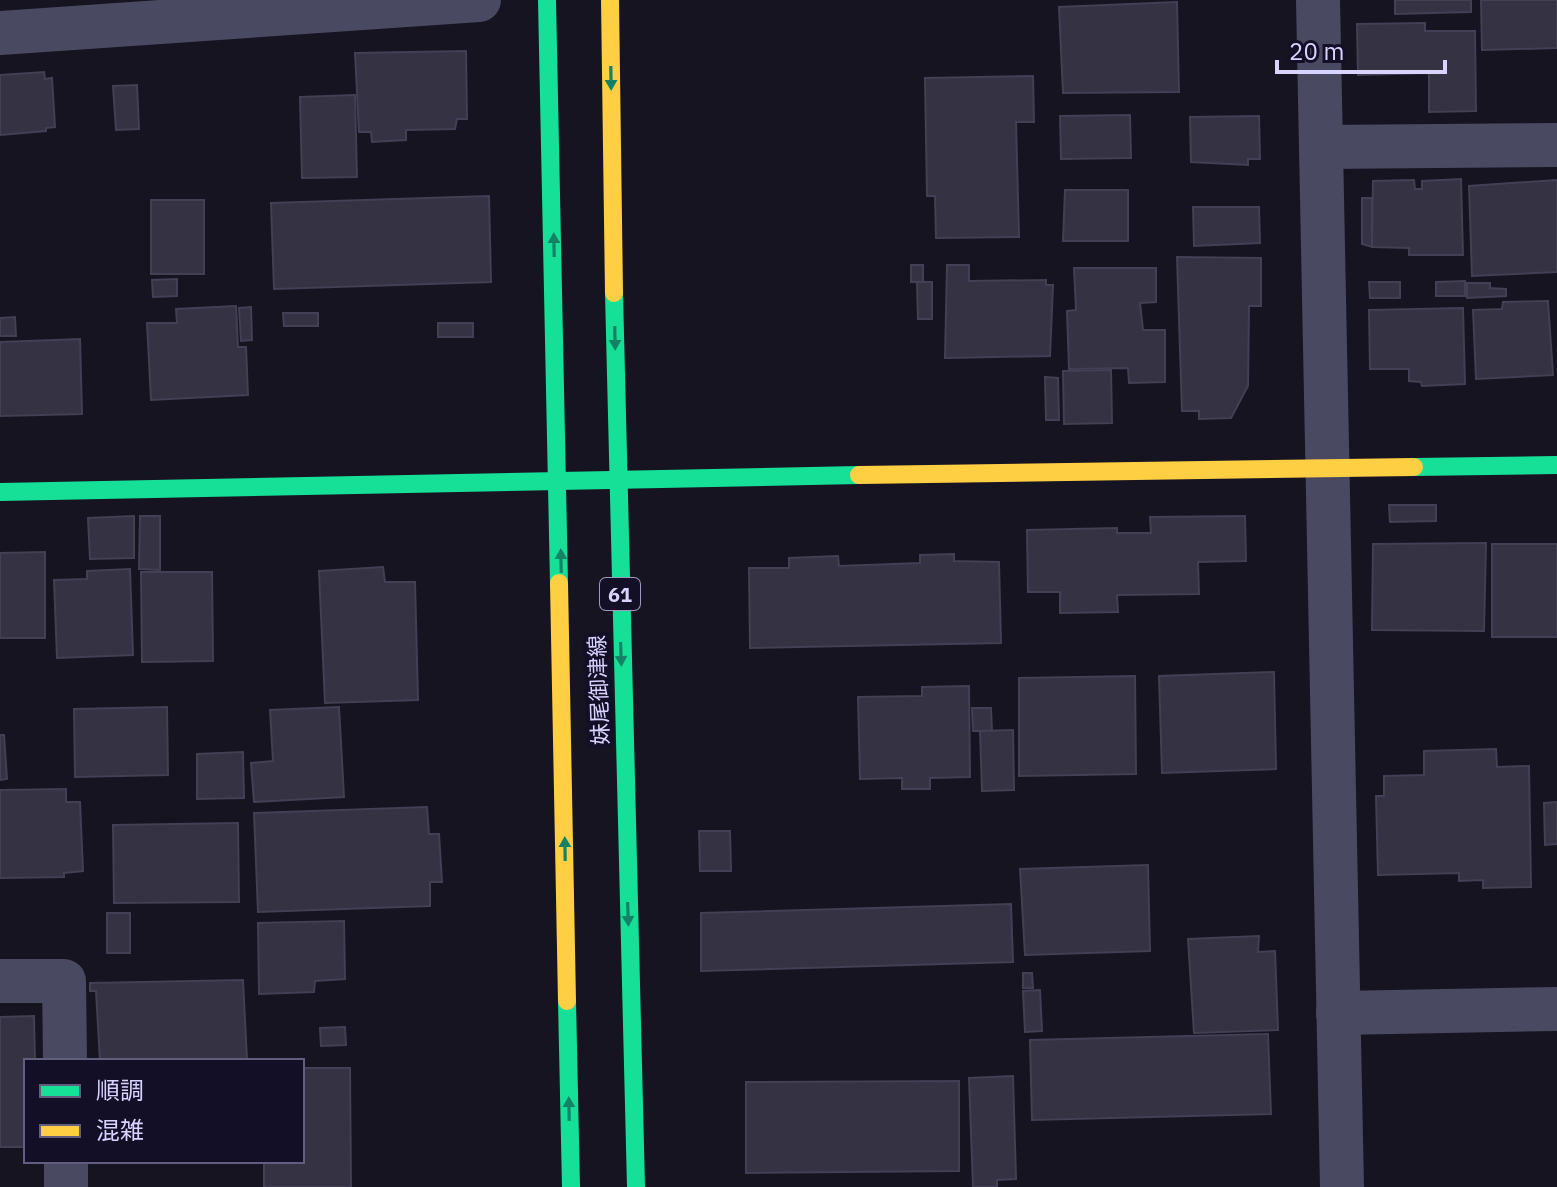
<svg xmlns="http://www.w3.org/2000/svg" width="1557" height="1187" font-family="'IBM Plex Sans','Noto Sans JP',sans-serif">
<rect width="100%" height="100%" fill="#161421"/>
<g fill="#343243" stroke="#433f54" stroke-width="2">
<polygon points="1395,0 1471,0 1471,12 1395,14"/>
<polygon points="1481,0 1557,0 1557,48 1482,50"/>
<polygon points="1177,2 1179,92 1063,93 1059,7"/>
<polygon points="1425,23 1425,31 1475,31 1476,111 1429,112 1429,73 1358,75 1357,24"/>
<polygon points="466,51 467,119 457,119 455,129 406,130 406,140 372,142 371,132 359,132 355,53"/>
<polygon points="44,72 45,79 52,78 55,127 46,128 46,131 0,135 0,75"/>
<polygon points="1033,76 1034,122 1016,122 1019,237 936,238 935,196 927,196 925,78"/>
<polygon points="137,85 139,129 116,130 113,86"/>
<polygon points="355,95 357,177 302,178 300,97"/>
<polygon points="1130,115 1131,158 1061,159 1060,116"/>
<polygon points="1259,116 1260,159 1248,159 1248,165 1191,162 1190,117"/>
<polygon points="1461,179 1463,255 1409,255 1409,248 1372,247 1373,181 1414,180 1415,189 1422,189 1422,181"/>
<polygon points="1557,180 1557,272 1472,276 1469,186"/>
<polygon points="1065,190 1128,190 1128,241 1063,241"/>
<polygon points="489,196 491,282 274,289 271,203"/>
<polygon points="1362,198 1372,198 1372,247 1362,244"/>
<rect x="151" y="200" width="53" height="74"/>
<polygon points="1193,207 1259,207 1260,243 1194,246"/>
<polygon points="1177,257 1261,258 1261,306 1249,306 1248,386 1231,418 1199,419 1199,411 1182,411"/>
<rect x="911" y="265" width="12" height="17"/>
<polygon points="947,265 969,265 969,281 1046,280 1046,285 1053,285 1050,356 945,358"/>
<polygon points="1074,268 1156,268 1156,302 1140,303 1143,330 1165,330 1165,382 1129,383 1128,368 1069,369 1067,311 1076,310"/>
<polygon points="177,279 177,296 153,297 152,280"/>
<polygon points="1465,281 1465,296 1436,296 1436,282"/>
<polygon points="917,282 932,282 932,319 918,319"/>
<polygon points="1369,282 1400,282 1400,298 1370,298"/>
<polygon points="1467,283 1490,283 1490,288 1506,289 1506,296 1467,298"/>
<polygon points="1548,301 1553,375 1476,379 1473,310 1502,309 1503,302"/>
<polygon points="236,306 238,347 246,347 248,395 151,400 147,323 177,323 176,309"/>
<polygon points="251,307 252,340 241,341 239,308"/>
<polygon points="1463,308 1465,384 1422,386 1421,382 1409,381 1409,369 1370,369 1369,310"/>
<polygon points="283,313 318,313 318,326 284,326"/>
<polygon points="15,317 16,336 0,336 0,318"/>
<rect x="438" y="323" width="35" height="14"/>
<polygon points="80,339 82,414 0,416 0,342"/>
<polygon points="1111,370 1112,423 1064,424 1063,371"/>
<polygon points="1045,377 1058,378 1059,420 1046,420"/>
<polygon points="1389,505 1436,505 1436,521 1390,522"/>
<polygon points="134,516 134,558 90,559 88,518"/>
<polygon points="140,516 160,516 160,570 139,569"/>
<polygon points="1245,516 1246,561 1198,562 1199,594 1117,595 1118,612 1060,613 1060,592 1028,592 1027,530 1117,528 1117,533 1151,533 1150,517"/>
<polygon points="1486,543 1484,631 1372,630 1373,544"/>
<rect x="1492" y="544" width="65" height="93"/>
<polygon points="45,552 45,638 0,638 0,553"/>
<polygon points="954,554 954,561 999,562 1001,643 750,648 749,568 789,568 789,558 838,556 839,566 920,563 920,555"/>
<polygon points="383,567 385,582 415,582 418,700 325,703 319,571"/>
<polygon points="130,569 133,655 57,658 54,580 87,579 87,571"/>
<polygon points="141,572 212,572 213,661 142,662"/>
<polygon points="1274,672 1276,769 1162,773 1159,676"/>
<polygon points="1135,676 1136,774 1019,776 1019,678"/>
<polygon points="969,686 970,777 930,778 930,789 902,789 902,778 860,779 858,697 922,696 922,687"/>
<polygon points="167,707 168,775 75,777 74,709"/>
<polygon points="339,707 344,797 254,802 251,763 273,761 270,710"/>
<polygon points="972,708 991,708 992,731 973,731"/>
<polygon points="1013,730 1014,790 982,791 980,731"/>
<polygon points="0,735 4,735 7,779 0,780"/>
<polygon points="1496,749 1497,767 1529,766 1531,887 1483,888 1483,880 1459,881 1459,873 1378,875 1376,796 1384,796 1384,776 1424,775 1424,751"/>
<polygon points="243,752 244,798 197,799 197,754"/>
<polygon points="66,789 66,802 80,802 83,871 64,873 64,877 0,878 0,790"/>
<polygon points="1557,802 1557,844 1545,845 1544,803"/>
<polygon points="427,807 429,834 439,834 442,882 430,882 430,906 258,912 254,813"/>
<polygon points="238,823 239,902 114,903 113,825"/>
<polygon points="699,831 730,831 731,871 700,871"/>
<polygon points="1148,865 1150,951 1025,955 1020,869"/>
<polygon points="1011,904 1013,962 701,971 701,913"/>
<rect x="107" y="913" width="23" height="40"/>
<polygon points="344,921 345,979 315,981 314,992 259,994 258,923"/>
<polygon points="1259,936 1258,952 1275,951 1278,1030 1194,1033 1188,939"/>
<polygon points="1023,973 1032,973 1033,988 1023,988"/>
<polygon points="243,980 247,1060 100,1061 96,991 90,991 90,983"/>
<polygon points="1040,990 1042,1031 1025,1032 1023,991"/>
<polygon points="34,1016 35,1061 26,1061 26,1147 0,1147 0,1017"/>
<polygon points="345,1027 346,1045 321,1046 320,1028"/>
<polygon points="1268,1034 1271,1114 1032,1120 1030,1040"/>
<polygon points="302,1068 350,1068 351,1187 264,1187 264,1161 302,1161"/>
<polygon points="1013,1076 1016,1179 997,1180 997,1187 973,1187 969,1078"/>
<polygon points="959,1081 959,1171 746,1173 746,1082"/>
</g>
<g fill="none" stroke-linecap="round" stroke-linejoin="round">
<g stroke="#4a4962" stroke-width="44">
<polyline points="1318,0 1342,1187"/>
<polyline points="0,33 479,0"/>
<polyline points="1321,147 1557,145"/>
<polyline points="0,981 64,981 65,1061"/>
<polyline points="1338,1013 1557,1009"/>
<polyline points="66,1161 66,1187"/>
</g>
<g stroke="#16e098" stroke-width="18">
<polyline points="547,0 559,583"/>
<polyline points="614,293 636,1187"/>
<polyline points="1414,467 1557,465"/>
<polyline points="0,492 859,475"/>
<polyline points="567,1001 571,1187"/>
</g>
<g stroke="#ffcf43" stroke-width="18">
<polyline points="610,0 614,293"/>
<polyline points="859,475 1414,467"/>
<polyline points="559,583 567,1001"/>
</g>
</g>
<defs><path id="oneway-solid" d="M-6-.8H1V-3.2L6.5 0L1 3.2V.8H-6Z" transform="scale(2)"/></defs>
<g fill="#158265">
<use href="#oneway-solid" transform="translate(611 78) rotate(89)"/>
<use href="#oneway-solid" transform="translate(554 245) rotate(-91)"/>
<use href="#oneway-solid" transform="translate(615 338) rotate(89)"/>
<use href="#oneway-solid" transform="translate(561 561) rotate(-91)"/>
<use href="#oneway-solid" transform="translate(621 654) rotate(88)"/>
<use href="#oneway-solid" transform="translate(565 849) rotate(-91)"/>
<use href="#oneway-solid" transform="translate(628 914) rotate(88)"/>
<use href="#oneway-solid" transform="translate(569 1109) rotate(-91)"/>
</g>
<g text-anchor="middle" dominant-baseline="central" stroke-width="8" stroke-linejoin="round" paint-order="stroke">
<rect fill="#130f26" stroke="#9e99be" stroke-width="2" x="600" y="578" width="40" height="32" rx="6"/>
<g font-size="20" font-weight="bold" fill="#d9d4ff">
<text x="620" y="594">61</text>
</g>
<g font-size="22" fill="#d9d4ff" stroke="#130f26">
<text transform="translate(598 690) rotate(-92)">妹尾御津線</text>
</g>
</g>
<rect x="24" y="1059" width="280" height="104" fill="#130f26" stroke="#625e7d" stroke-width="2"/>
<rect x="40" y="1085" width="40" height="12" fill="#16e098" stroke="#625e7d" stroke-width="2"/>
<text x="96" y="1099" font-size="24" fill="#d9d4ff">順調</text>
<rect x="40" y="1125" width="40" height="12" fill="#ffcf43" stroke="#625e7d" stroke-width="2"/>
<text x="96" y="1139" font-size="24" fill="#d9d4ff">混雑</text>
<path d="M1277 60v12h168v-12" fill="none" stroke="#d9d4ff" stroke-width="4"/>
<text x="1289" y="60" font-size="24" fill="#d9d4ff" stroke="#130f26" stroke-width="6" paint-order="stroke">20 m</text>
</svg>
